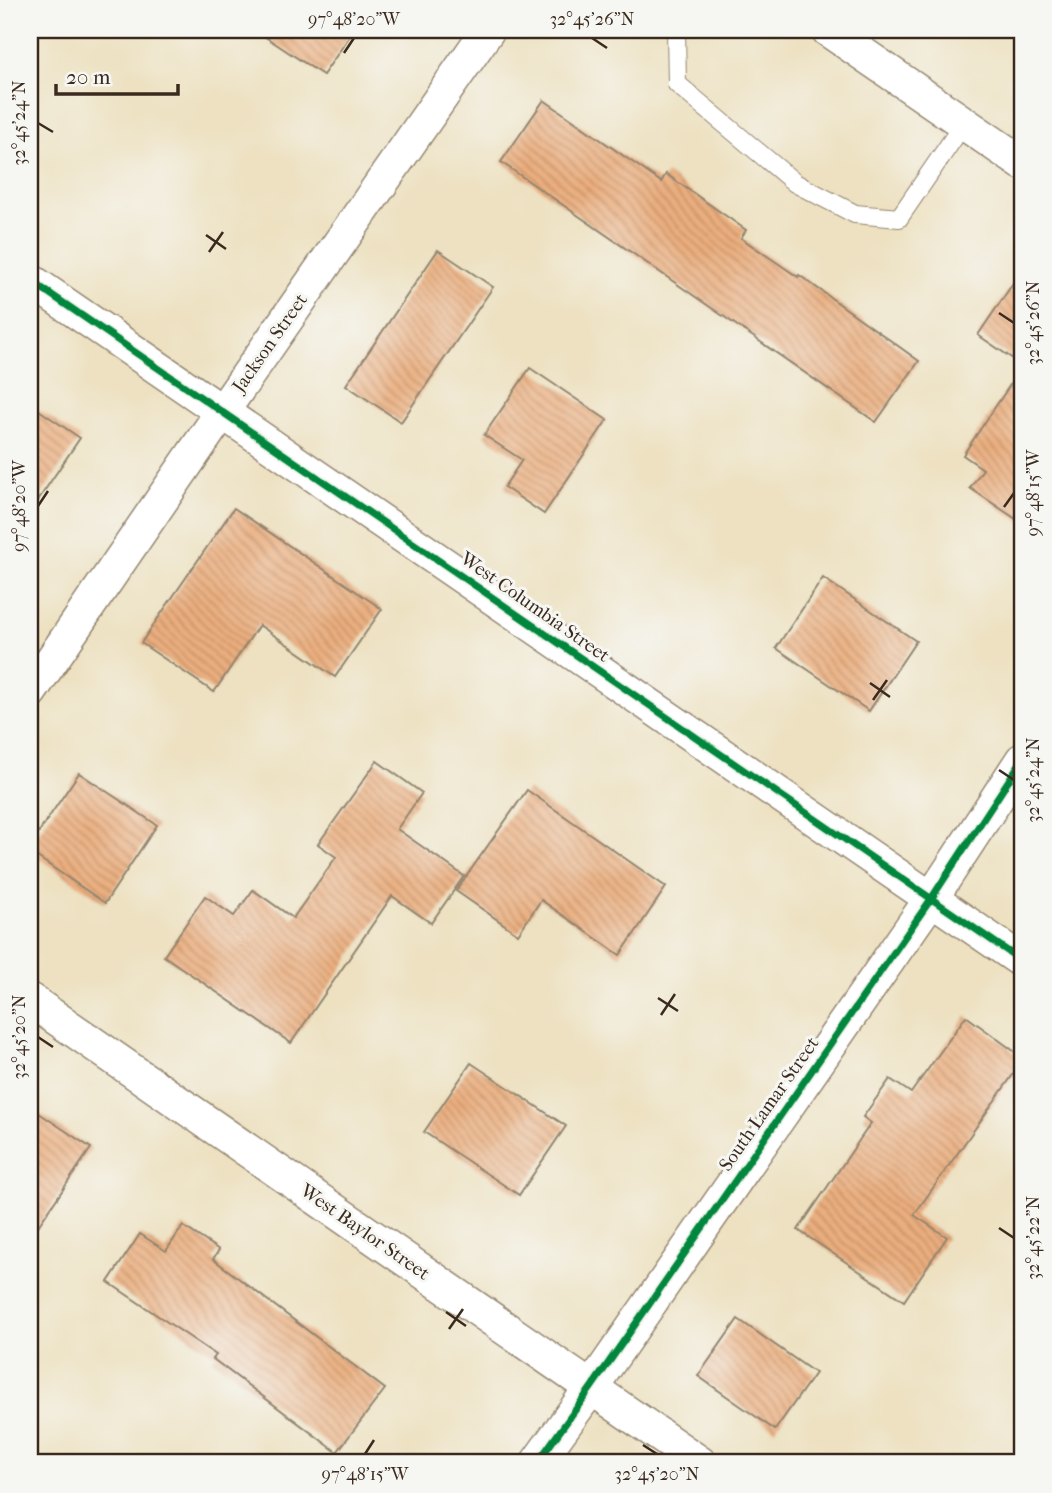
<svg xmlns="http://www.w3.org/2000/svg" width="1052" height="1493" font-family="'IM FELL French Canon',serif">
<defs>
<pattern id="building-back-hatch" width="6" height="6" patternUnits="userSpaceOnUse" patternTransform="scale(1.75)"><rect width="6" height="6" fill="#ebae7e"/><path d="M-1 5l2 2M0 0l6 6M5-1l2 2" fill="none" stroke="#c08e67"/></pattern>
</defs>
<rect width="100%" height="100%" fill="#f6f6f2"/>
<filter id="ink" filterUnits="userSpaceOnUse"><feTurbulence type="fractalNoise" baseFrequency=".0143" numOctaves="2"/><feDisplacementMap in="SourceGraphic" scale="14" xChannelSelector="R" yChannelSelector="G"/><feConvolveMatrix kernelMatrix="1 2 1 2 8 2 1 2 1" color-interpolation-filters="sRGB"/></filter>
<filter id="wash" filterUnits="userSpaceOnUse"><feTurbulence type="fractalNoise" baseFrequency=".00686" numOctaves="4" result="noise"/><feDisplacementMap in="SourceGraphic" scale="28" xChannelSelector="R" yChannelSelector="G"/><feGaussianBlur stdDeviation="1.57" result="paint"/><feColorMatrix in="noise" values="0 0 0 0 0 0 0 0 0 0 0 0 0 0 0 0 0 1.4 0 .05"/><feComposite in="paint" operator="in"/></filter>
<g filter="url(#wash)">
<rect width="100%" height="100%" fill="#ede1c1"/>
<g id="blocks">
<g fill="url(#building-back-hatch)">
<polygon points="255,30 354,30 323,75"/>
<polygon points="544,100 661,182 666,174 746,230 741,238 798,277 799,275 919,361 876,422 501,162"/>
<polygon points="438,250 493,287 401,422 346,385"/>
<polygon points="1022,270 1022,365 978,335"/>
<polygon points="1022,367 1022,523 970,488 983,469 963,455"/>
<polygon points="530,368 607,420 544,514 504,487 522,460 484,435"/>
<polygon points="30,404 80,438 30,512"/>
<polygon points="234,508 382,609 335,677 259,625 214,692 141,643"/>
<polygon points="823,578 916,641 869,711 776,648"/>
<polygon points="377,761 422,793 397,829 464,876 431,923 392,896 291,1043 164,956 205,896 234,916 253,890 293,918 336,857 318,844"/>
<polygon points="79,773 157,825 105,903 30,852 30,845"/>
<polygon points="527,790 666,887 620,955 541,900 518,934 456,891"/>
<polygon points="966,1016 1022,1057 1022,1062 914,1215 947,1237 904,1301 798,1230 871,1123 863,1117 890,1079 911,1093"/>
<polygon points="471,1063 566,1126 519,1195 424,1132"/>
<polygon points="30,1107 91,1148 30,1238"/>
<polygon points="183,1226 219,1250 213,1259 385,1389 337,1452 213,1359 216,1355 108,1282 140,1234 166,1251"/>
<polygon points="738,1319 815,1373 775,1430 698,1376"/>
</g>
</g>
</g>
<g filter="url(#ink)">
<use href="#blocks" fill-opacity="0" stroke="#948670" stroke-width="2"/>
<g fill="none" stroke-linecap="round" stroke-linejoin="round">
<defs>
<polyline id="service" points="676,30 677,84 795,183 855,214 899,218 964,123"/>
<g id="minor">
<polyline points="828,30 1022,163"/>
<polyline points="30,280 1022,961"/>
<polyline points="30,692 222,412 488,30"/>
<polyline points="30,1000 700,1463"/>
<polyline points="537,1463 591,1388 931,899 1022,760"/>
</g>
</defs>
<use href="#service" stroke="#948670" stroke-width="20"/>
<use href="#minor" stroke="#948670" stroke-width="36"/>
<use href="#service" stroke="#fff" stroke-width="18"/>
<use href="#minor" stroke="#fff" stroke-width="33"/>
<defs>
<g id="cycleway">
<polyline points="30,280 1022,961"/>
<polyline points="537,1463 591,1388 931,899 1022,760"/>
</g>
</defs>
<use href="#cycleway" stroke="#f6f6f2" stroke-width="11"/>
<use href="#cycleway" stroke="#00873e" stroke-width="7"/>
</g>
</g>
<path fill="none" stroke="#3b2a1e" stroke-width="2.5" d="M592,38l15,10M344,53l10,-15M38,123l15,9M206,235l20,14M209,252l14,-20M999,313l15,10M38,506l10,-15M1004,507l10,-14M870,683l20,14M873,700l14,-20M999,770l15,10M658,998l20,13M661,1015l14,-21M38,1037l15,10M999,1228l15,10M446,1312l20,14M449,1329l14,-20M643,1445l14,9M365,1454l9,-14"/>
<g text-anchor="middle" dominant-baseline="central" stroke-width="6" stroke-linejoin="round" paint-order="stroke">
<g font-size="19" fill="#3b2a1e" stroke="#f6f6f2">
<text transform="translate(270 343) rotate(-55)">Jackson Street</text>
<text transform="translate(535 607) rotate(35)">West Columbia Street</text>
<text transform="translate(769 1104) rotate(-55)">South Lamar Street</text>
<text transform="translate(365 1232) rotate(35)">West Baylor Street</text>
</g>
</g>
<rect width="1052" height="1493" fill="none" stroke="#f6f6f2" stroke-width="77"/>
<path d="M56 84v10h122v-10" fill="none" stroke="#3b2a1e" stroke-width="3.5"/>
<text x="66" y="84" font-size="21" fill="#3b2a1e" stroke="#f6f6f2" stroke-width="5" paint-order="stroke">20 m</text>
<rect x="38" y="38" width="976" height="1416" fill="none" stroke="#3b2a1e" stroke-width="2.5"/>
<g font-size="18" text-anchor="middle" fill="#3b2a1e">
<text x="354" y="25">97°48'20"W</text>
<text x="592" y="25">32°45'26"N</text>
<text transform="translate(19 123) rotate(-90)" y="6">32°45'24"N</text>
<text transform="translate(1033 323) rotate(-90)" y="6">32°45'26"N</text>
<text transform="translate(1033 493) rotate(-90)" y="6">97°48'15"W</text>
<text transform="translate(19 506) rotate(-90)" y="6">97°48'20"W</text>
<text transform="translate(1033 780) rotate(-90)" y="6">32°45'24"N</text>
<text transform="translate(19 1037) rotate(-90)" y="6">32°45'20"N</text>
<text transform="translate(1033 1238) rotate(-90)" y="6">32°45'22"N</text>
<text x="365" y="1480">97°48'15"W</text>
<text x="657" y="1480">32°45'20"N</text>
</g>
</svg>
